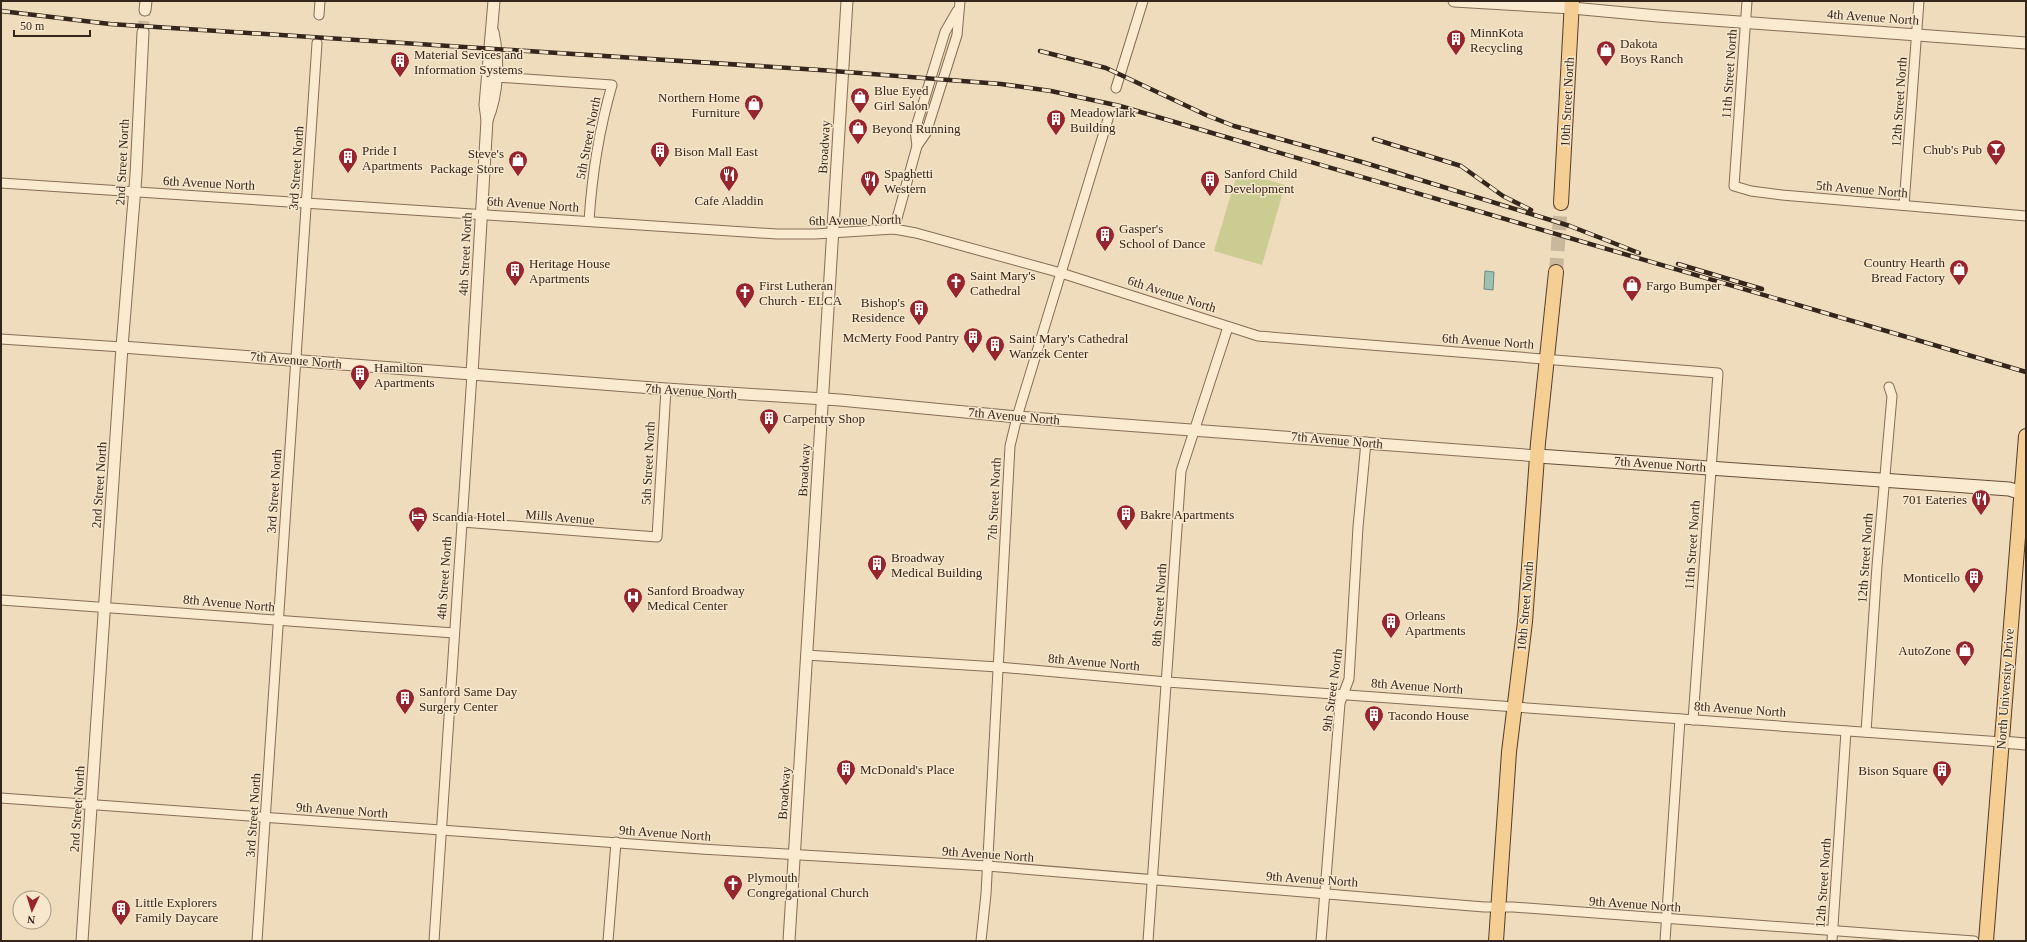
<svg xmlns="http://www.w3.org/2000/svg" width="2027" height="942" font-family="'Times New Roman',serif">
<rect width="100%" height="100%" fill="#eedcbd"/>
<polygon fill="#cacc91" points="1238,171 1285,185 1262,265 1214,251"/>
<polygon fill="#a1c0b4" stroke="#688d81" points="1485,271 1494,272 1493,290 1484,289"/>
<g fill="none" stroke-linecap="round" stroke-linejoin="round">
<polyline stroke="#c9b89d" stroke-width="11" stroke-dasharray="11 5.5" stroke-linecap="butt" points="143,32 145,10"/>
<polyline stroke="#c9b89d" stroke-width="14" stroke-dasharray="14 7" stroke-linecap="butt" points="1556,272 1561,203"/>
<defs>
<g id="minor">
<polyline points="1747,1 1734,186 1751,191 1782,195 2026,216"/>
<polyline points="319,15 320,1"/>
<path d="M496,77l116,8c-13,45 -20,89 -23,136"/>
<polyline points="1116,88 1143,1"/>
<polyline points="917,146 915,130 945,32 957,11"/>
<polyline points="1,183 777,234 815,234 894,229 916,233 1061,273 1258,336 1718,373 1693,720"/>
<polyline points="1904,205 1919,1"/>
<polyline points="894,229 917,146 926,133 957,35 960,1"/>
<polyline points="1,339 122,347"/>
<polyline points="462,522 657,537 666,389"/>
<polyline points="1,600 454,633"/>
<polyline points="806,655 998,667 1167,682 2002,742"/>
<polyline points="1866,732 1877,566 1892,396 1889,387"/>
<polyline points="1,798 701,849 987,866 1484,907 1513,907 1974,941"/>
<polyline points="257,941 317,43"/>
<polyline points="434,941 472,374"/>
<polyline points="608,941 616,842"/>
<polyline points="981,941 986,894 1010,446 1017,417 1108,119"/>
<polyline points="1148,941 1181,471 1228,327"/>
<polyline points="1321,941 1340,703 1349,679 1358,527 1366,442"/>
<polyline points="1665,941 1680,719"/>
<polyline points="1832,941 1846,731"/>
</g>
<g id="tertiary">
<polyline points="1454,1 1572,8 1658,16 2026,43"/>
<polyline points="145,10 146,1"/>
<path d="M487,120c11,-27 12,-60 6,-88"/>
<polyline points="122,347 666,389 840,400 1017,417 1538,456"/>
<polyline points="472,374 487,120 485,105 494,1"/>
<polyline points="2002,742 2026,744"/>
<polyline points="82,941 122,347 136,175 143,32"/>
<polyline points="789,941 847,1"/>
</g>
<polyline id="secondary" points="1538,456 2009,489 2026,494"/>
<g id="primary">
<polyline points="1561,203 1572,1"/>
<polyline points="1496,941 1509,752 1525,622 1538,443 1556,272"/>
<polyline points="1986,941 2026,436"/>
</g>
</defs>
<use href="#minor" stroke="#876c56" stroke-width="11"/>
<use href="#tertiary" stroke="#876c56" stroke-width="13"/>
<use href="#secondary" stroke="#684d39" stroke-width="15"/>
<use href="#primary" stroke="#543b2b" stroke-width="16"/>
<use href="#minor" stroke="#f9ead0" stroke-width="9"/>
<use href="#tertiary" stroke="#f9ead0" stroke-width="11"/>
<use href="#secondary" stroke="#f9ead0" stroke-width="13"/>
<use href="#primary" stroke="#f4ce93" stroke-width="14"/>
<defs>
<g id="rail">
<polyline points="1,11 110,24 820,70 1001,84 1051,91 1120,106 1202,130 2026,372"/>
<polyline points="1040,51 1106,68 1206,115 1234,126 1362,162 1570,226 1639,253"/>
<polyline points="1374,139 1461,166 1503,196 1531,210"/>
<polyline points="1678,264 1762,289"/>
</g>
</defs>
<use href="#rail" stroke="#35261b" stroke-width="4.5"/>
<use href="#rail" stroke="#f6e7cd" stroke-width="3" stroke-dasharray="9" stroke-linecap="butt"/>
</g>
<defs>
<symbol id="building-pin" viewBox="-11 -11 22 30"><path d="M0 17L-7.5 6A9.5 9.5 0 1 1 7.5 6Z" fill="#97252e" stroke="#f6e7cd"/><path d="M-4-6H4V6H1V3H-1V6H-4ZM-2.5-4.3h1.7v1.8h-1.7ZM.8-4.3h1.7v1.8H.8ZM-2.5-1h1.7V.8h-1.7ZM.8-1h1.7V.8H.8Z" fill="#fff"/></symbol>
<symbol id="shop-pin" viewBox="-11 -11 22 30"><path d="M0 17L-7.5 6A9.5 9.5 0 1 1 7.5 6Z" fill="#97252e" stroke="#f6e7cd"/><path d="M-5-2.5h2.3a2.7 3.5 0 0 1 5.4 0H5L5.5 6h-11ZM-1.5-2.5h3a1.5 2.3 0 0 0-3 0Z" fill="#fff"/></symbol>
<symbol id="bar-pin" viewBox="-11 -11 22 30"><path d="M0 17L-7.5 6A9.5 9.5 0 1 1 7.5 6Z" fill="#97252e" stroke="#f6e7cd"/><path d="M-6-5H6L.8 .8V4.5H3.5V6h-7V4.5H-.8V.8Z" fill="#fff"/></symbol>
<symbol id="restaurant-pin" viewBox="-11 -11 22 30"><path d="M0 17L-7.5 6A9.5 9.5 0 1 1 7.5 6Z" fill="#97252e" stroke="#f6e7cd"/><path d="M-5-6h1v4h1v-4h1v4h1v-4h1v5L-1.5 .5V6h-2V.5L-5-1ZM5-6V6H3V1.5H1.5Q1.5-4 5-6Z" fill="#fff"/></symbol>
<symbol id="church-pin" viewBox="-11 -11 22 30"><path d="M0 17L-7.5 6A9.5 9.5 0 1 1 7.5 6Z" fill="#97252e" stroke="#f6e7cd"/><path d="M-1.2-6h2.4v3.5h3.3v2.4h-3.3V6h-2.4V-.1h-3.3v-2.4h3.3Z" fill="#fff"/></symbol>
<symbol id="hotel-pin" viewBox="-11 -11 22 30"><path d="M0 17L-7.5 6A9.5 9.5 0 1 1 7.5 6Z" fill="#97252e" stroke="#f6e7cd"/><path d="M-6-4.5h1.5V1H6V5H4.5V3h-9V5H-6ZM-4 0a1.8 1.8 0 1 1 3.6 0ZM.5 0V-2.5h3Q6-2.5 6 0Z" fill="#fff"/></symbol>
<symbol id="hospital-pin" viewBox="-11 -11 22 30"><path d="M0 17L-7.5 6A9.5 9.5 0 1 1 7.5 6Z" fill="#97252e" stroke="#f6e7cd"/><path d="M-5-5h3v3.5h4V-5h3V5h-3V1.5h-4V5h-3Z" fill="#fff"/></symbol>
</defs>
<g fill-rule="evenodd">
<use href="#building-pin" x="1445" y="28" width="22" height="30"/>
<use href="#shop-pin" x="1595" y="39" width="22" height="30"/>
<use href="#building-pin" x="389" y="50" width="22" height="30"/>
<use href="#shop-pin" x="849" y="86" width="22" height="30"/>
<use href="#shop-pin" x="743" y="93" width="22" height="30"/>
<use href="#building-pin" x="1045" y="108" width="22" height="30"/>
<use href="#shop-pin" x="847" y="117" width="22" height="30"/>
<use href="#bar-pin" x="1985" y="138" width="22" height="30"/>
<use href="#building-pin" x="649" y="140" width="22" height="30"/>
<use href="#building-pin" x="337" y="146" width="22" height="30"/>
<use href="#shop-pin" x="507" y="149" width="22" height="30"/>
<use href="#restaurant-pin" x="718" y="164" width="22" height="30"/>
<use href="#restaurant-pin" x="859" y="169" width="22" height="30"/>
<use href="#building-pin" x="1199" y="169" width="22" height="30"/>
<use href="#building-pin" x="1094" y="224" width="22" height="30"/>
<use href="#shop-pin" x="1948" y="258" width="22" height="30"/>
<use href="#building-pin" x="504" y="259" width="22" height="30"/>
<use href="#church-pin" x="945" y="271" width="22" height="30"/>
<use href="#shop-pin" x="1621" y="274" width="22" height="30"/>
<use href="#church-pin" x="734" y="281" width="22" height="30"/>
<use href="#building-pin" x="908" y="298" width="22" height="30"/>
<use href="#building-pin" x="962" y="326" width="22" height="30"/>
<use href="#building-pin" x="984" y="334" width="22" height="30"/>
<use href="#building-pin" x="349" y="363" width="22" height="30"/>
<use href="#building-pin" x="758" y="407" width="22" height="30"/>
<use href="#restaurant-pin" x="1970" y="488" width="22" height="30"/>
<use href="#building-pin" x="1115" y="503" width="22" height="30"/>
<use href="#hotel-pin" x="407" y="505" width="22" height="30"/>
<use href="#building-pin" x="866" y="553" width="22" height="30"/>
<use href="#building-pin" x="1963" y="566" width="22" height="30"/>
<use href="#hospital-pin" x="622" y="586" width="22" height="30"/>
<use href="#building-pin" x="1380" y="611" width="22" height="30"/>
<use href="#shop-pin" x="1954" y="639" width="22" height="30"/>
<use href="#building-pin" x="394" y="687" width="22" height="30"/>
<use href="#building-pin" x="1363" y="704" width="22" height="30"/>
<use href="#building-pin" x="835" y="758" width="22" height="30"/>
<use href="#building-pin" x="1931" y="759" width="22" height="30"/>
<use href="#church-pin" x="722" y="873" width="22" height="30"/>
<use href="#building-pin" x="110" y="898" width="22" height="30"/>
</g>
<g text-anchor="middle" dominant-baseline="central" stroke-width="3" stroke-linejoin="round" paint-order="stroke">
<g font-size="13" fill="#35261b" stroke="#f6e7cd">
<text transform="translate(1873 17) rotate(4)">4th Avenue North</text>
<text transform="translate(1729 74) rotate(-86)">11th Street North</text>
<text transform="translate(1567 102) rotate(-87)">10th Street North</text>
<text transform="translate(1899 102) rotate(-86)">12th Street North</text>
<text transform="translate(588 138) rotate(-79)">5th Street North</text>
<text transform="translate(824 147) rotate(-87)">Broadway</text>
<text transform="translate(122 162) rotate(-87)">2nd Street North</text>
<text transform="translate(296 168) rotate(-86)">3rd Street North</text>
<text transform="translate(209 183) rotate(3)">6th Avenue North</text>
<text transform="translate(1862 189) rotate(5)">5th Avenue North</text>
<text transform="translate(533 204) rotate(4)">6th Avenue North</text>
<text transform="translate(855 220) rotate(-1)">6th Avenue North</text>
<text transform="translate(465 254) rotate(-87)">4th Street North</text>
<text transform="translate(1172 294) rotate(18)">6th Avenue North</text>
<text transform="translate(1488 341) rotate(4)">6th Avenue North</text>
<text transform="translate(296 360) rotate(5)">7th Avenue North</text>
<text transform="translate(691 391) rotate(4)">7th Avenue North</text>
<text transform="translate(1014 416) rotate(5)">7th Avenue North</text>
<text transform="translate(1337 440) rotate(5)">7th Avenue North</text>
<text transform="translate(648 463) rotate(-87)">5th Street North</text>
<text transform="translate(1660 464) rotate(4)">7th Avenue North</text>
<text transform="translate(804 470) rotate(-87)">Broadway</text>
<text transform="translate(99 485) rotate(-86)">2nd Street North</text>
<text transform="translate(274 491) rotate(-86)">3rd Street North</text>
<text transform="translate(994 499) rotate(-87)">7th Street North</text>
<text transform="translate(560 517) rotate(5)">Mills Avenue</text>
<text transform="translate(1692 545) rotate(-86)">11th Street North</text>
<text transform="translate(1865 558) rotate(-86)">12th Street North</text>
<text transform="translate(444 578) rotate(-86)">4th Street North</text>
<text transform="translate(229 603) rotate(5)">8th Avenue North</text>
<text transform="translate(1159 605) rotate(-86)">8th Street North</text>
<text transform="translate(1525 606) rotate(-85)">10th Street North</text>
<text transform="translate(1094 662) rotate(5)">8th Avenue North</text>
<text transform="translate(1417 686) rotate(4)">8th Avenue North</text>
<text transform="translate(2005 689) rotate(-86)">North University Drive</text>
<text transform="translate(1332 690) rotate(-82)">9th Street North</text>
<text transform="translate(1740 709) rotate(4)">8th Avenue North</text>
<text transform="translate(784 793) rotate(-86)">Broadway</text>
<text transform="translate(77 809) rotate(-86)">2nd Street North</text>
<text transform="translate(342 810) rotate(4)">9th Avenue North</text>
<text transform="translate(253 815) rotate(-86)">3rd Street North</text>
<text transform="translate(665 833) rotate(4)">9th Avenue North</text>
<text transform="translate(988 854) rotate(4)">9th Avenue North</text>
<text transform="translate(1312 879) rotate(4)">9th Avenue North</text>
<text transform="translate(1823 883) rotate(-86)">12th Street North</text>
<text transform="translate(1635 904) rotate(4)">9th Avenue North</text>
</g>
<g font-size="13" fill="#35261b" stroke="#f6e7cd" text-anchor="start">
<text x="1470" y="32">MinnKota<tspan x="1470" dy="15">Recycling</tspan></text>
<text x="1620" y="43">Dakota<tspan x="1620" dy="15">Boys Ranch</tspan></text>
<text x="414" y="54">Material Sevices and<tspan x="414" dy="15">Information Systems</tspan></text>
<text x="874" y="90">Blue Eyed<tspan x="874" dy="15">Girl Salon</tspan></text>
<text x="740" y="97" text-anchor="end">Northern Home<tspan x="740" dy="15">Furniture</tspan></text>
<text x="1070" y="112">Meadowlark<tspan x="1070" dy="15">Building</tspan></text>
<text x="872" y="128">Beyond Running</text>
<text x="1982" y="149" text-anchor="end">Chub's Pub</text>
<text x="362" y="150">Pride I<tspan x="362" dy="15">Apartments</tspan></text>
<text x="674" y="151">Bison Mall East</text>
<text x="504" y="153" text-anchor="end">Steve's<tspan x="504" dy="15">Package Store</tspan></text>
<text x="884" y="173">Spaghetti<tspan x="884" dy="15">Western</tspan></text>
<text x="1224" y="173">Sanford Child<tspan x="1224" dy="15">Development</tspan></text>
<text x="729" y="200" text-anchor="middle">Cafe Aladdin</text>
<text x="1119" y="228">Gasper's<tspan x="1119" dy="15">School of Dance</tspan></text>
<text x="1945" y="262" text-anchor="end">Country Hearth<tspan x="1945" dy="15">Bread Factory</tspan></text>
<text x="529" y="263">Heritage House<tspan x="529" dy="15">Apartments</tspan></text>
<text x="970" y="275">Saint Mary's<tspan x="970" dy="15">Cathedral</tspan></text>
<text x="759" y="285">First Lutheran<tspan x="759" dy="15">Church - ELCA</tspan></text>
<text x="1646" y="285">Fargo Bumper</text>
<text x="905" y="302" text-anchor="end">Bishop's<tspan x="905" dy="15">Residence</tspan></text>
<text x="959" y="337" text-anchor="end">McMerty Food Pantry</text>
<text x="1009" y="338">Saint Mary's Cathedral<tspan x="1009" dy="15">Wanzek Center</tspan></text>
<text x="374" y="367">Hamilton<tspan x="374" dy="15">Apartments</tspan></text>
<text x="783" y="418">Carpentry Shop</text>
<text x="1967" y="499" text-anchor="end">701 Eateries</text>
<text x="1140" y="514">Bakre Apartments</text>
<text x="432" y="516">Scandia Hotel</text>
<text x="891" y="557">Broadway<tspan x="891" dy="15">Medical Building</tspan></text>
<text x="1960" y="577" text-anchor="end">Monticello</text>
<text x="647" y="590">Sanford Broadway<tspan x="647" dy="15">Medical Center</tspan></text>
<text x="1405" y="615">Orleans<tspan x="1405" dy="15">Apartments</tspan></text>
<text x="1951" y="650" text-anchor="end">AutoZone</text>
<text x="419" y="691">Sanford Same Day<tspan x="419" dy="15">Surgery Center</tspan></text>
<text x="1388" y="715">Tacondo House</text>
<text x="860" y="769">McDonald's Place</text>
<text x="1928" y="770" text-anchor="end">Bison Square</text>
<text x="747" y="877">Plymouth<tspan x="747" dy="15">Congregational Church</tspan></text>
<text x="135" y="902">Little Explorers<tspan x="135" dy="15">Family Daycare</tspan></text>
</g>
</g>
<rect width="2027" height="942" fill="none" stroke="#35261b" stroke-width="4"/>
<g transform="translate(32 910) rotate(184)"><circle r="19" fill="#f6e7cd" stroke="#a99a86"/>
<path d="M0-3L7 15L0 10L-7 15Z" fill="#97252e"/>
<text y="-6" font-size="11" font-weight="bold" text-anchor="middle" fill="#35261b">N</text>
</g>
<path d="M14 30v6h76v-6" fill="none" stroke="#35261b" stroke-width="2"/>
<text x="20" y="30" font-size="12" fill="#35261b" stroke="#f6e7cd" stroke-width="3" paint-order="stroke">50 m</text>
</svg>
